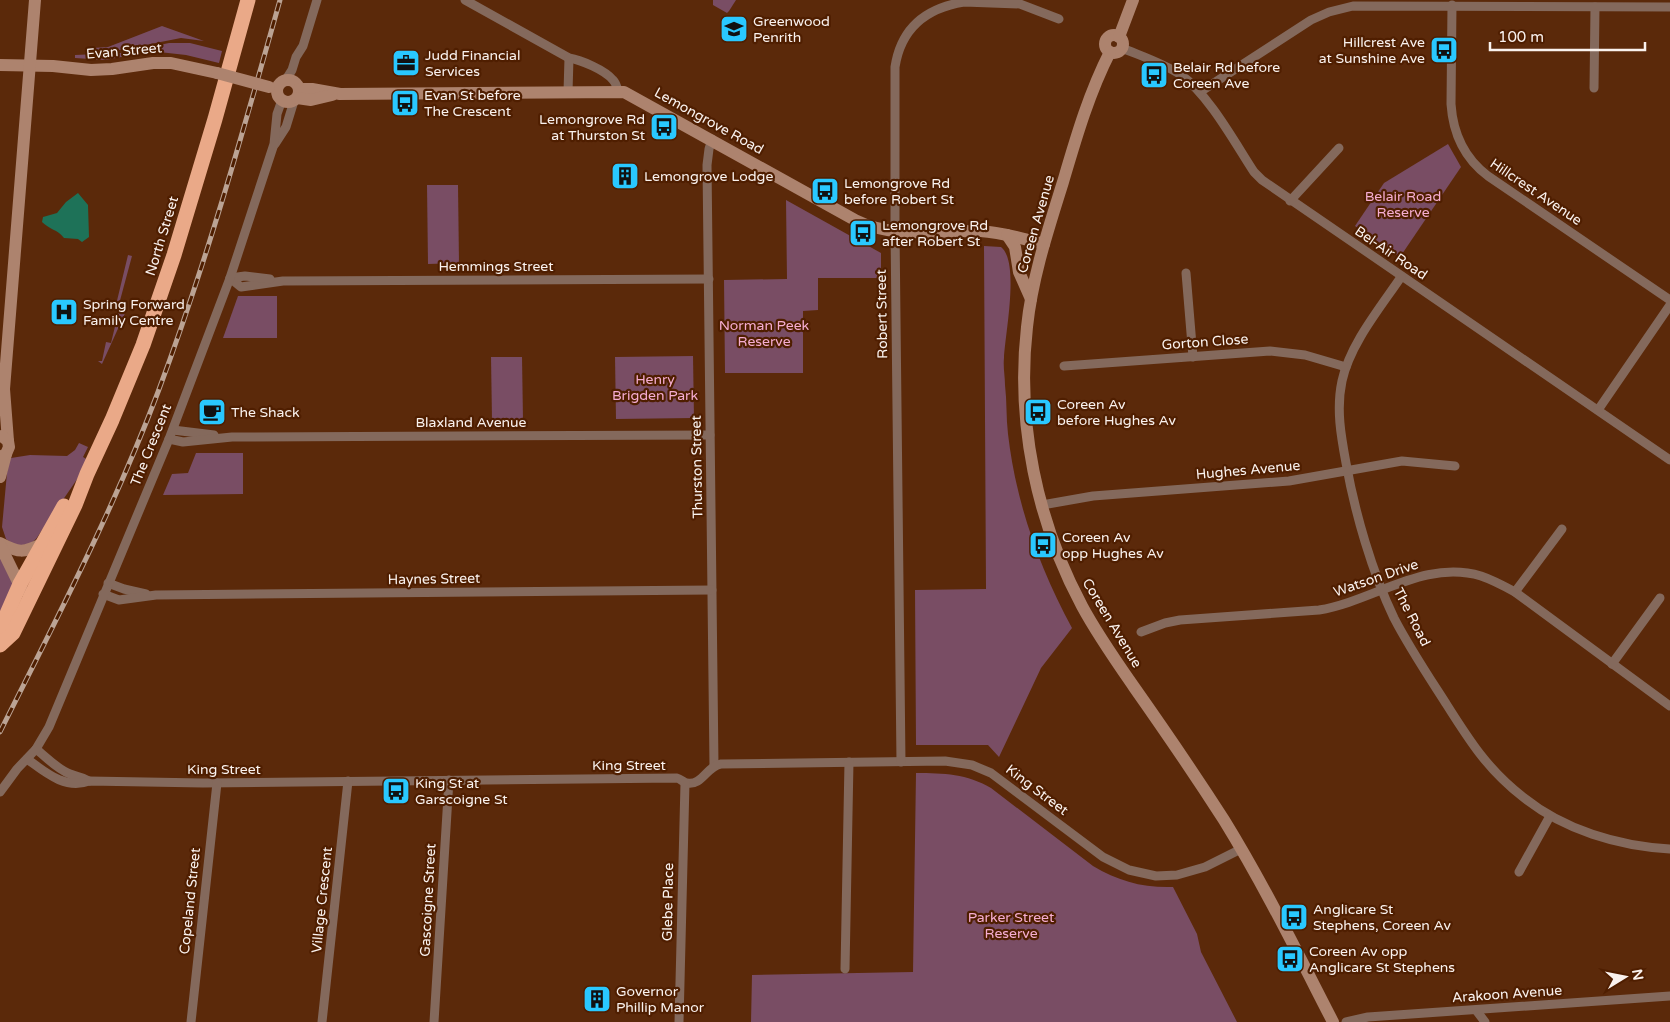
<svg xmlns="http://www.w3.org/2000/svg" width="1670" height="1022" font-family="'Varela Round',sans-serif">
<rect width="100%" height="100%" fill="#5b290a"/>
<g fill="#794d64">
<polygon points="713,0 736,0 729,11 727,13 713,5"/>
<polygon points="162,26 204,41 181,38 120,50 93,52 93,48 108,47"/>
<polygon points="169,43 190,43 222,51 219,63 186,55 159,52 142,53 105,60 75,58 75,55 121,53"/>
<polygon points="1448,144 1461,167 1400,257 1355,226 1384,183"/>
<polygon points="427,185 458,185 459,263 428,264"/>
<polygon points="786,200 881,253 881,278 818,278 818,310 803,311 803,373 725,373 724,280 787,279"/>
<path d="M984,246l17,1c19,15 4,87 3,111 -1,9 1,18 1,27 2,16 1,33 3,49 8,69 31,133 64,194l-31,40 -42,89 -11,-12h-72l-1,-155 71,-1z"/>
<polygon points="128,255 132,256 118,308 126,311 102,364 98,361 102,361 106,342 111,343 119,310 115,309"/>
<polygon points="238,296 277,296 277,338 223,338"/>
<polygon points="693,356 694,418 616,419 615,357"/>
<polygon points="491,357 522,357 523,420 492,420"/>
<polygon points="79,443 88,447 83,457 88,460 80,475 36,539 30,544 16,546 6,539 2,527 8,462 11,458 30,455 67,456 75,450"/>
<polygon points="196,453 243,453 243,494 163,495 172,474 188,473"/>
<polygon points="0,555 16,584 0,623"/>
<path d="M916,773c28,0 51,1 75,15l102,78c25,15 50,22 80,21l24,47 4,18 36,70h-486l1,-47 161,-3z"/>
</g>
<path fill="#1e7258" d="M78,193l10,12 1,32 -7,5 -4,-3 -14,-1c-7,-9 -14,-8 -22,-16l1,-5 14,-4 9,-11z"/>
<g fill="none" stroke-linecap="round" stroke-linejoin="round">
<g stroke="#84695c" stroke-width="9">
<path d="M465,0l104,58c12,2 36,12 44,22 3,3 4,7 5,11"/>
<path d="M1452,5l-1,99c2,30 13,54 37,72l182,124"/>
<path d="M1122,48c19,8 41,15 59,27 28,20 54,68 73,97l8,8 408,280"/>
<polyline points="285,81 292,70 296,57 303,46 317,0"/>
<polyline points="1594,88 1595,7"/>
<polyline points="568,92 569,58"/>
<polyline points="1200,92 1311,20 1329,12 1353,6 1670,7"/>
<polyline points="712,139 709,149 707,165 714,766"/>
<polyline points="275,144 286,127 294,101"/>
<polyline points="1290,201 1339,148"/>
<polyline points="1186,273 1193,357"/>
<path d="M1401,277c-21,31 -51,67 -59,104 -6,28 -1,55 4,82 9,50 26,109 48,155 15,29 33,56 51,84 24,38 42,67 78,95 41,33 95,49 147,52"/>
<polyline points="230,278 241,287 283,281 709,279"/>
<polyline points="230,278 245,276 270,279"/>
<polyline points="1064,366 1270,351 1305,355 1346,367"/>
<polyline points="1598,410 1670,305"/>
<polyline points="173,430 214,435"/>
<polyline points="169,439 183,442 232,437 710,435"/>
<polyline points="1042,505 1093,496 1289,481 1402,461 1455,466"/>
<polyline points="108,583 124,589 146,594"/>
<polyline points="1515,592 1562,529"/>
<polyline points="103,594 119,600 156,595 712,590"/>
<path d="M1141,632l24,-9 15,-3 139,-10c55,-9 105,-51 162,-34 12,4 23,10 34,16l155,114"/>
<polyline points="1612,664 1660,598"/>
<path d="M36,749c10,8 21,20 34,25 7,3 11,2 19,7"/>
<path d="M27,759c18,13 38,31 62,22l114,2 474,-5c4,1 7,5 10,5 15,3 20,-17 34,-19l224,-3 27,4 19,8 112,84 26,13 27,6 21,-1 28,-8 36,-18"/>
<path d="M901,762l-6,-532v-163c6,-39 31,-59 69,-65l56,2 39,15"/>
<polyline points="0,792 17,769 36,749 49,727 169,439 230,278 274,144 277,114 282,100"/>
<polyline points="1519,872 1550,816"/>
<polyline points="845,969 849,762"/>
<polyline points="1476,1010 1485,1022"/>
<polyline points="191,1022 217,783"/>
<polyline points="322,1022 348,781"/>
<polyline points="434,1022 449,780"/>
<polyline points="679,1022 685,783"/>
<polyline points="1346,1022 1368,1017 1670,996"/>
</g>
<g stroke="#ad836e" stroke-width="12">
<circle cx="1114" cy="44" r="9"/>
<polyline points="1119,37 1133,0"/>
<path d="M1110,52c-21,41 -34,86 -47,130 -15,48 -31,96 -36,145 -11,96 10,195 55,279 15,28 34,55 52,81 31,44 61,88 90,133 40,65 74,134 109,202"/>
<polyline points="0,65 53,66 91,70 112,69 153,63 171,63 217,73"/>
<circle cx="288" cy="91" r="11"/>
<path d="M299,89h13l28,5 284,-2 231,128c37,19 85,10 125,11 22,1 43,8 64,13"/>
<polyline points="297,98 311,100 332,95"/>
<polyline points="1007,235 1015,247 1019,272 1031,299"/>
<polyline points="8,441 4,389 35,0"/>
<polyline points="0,457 6,454 9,447 8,441 2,436"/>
<polyline points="0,477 6,454"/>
<path d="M0,543c19,10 23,10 42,1"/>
<polyline points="0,545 22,590"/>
</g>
<g stroke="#eaa988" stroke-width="15">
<polyline points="0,644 2,625 20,584 64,506"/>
<polyline points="0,645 13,633 75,505 87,474 112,420 143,345 174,255 215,119 248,0"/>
</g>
<defs>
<path id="rail" d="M0,732c56,-112 114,-223 158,-340 48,-128 85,-260 122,-392"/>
</defs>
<use href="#rail" stroke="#bba394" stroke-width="5"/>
<use href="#rail" stroke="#4f1e00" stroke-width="3" stroke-dasharray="9" stroke-linecap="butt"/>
<polyline stroke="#ad836e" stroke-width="12" points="217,73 269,87"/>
</g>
<defs>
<symbol id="school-square" viewBox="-11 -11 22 22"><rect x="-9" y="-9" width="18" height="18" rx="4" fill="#29c8ff" stroke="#4f1e00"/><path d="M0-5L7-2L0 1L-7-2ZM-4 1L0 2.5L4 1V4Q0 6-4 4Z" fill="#111"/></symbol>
<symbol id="bus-square" viewBox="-11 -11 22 22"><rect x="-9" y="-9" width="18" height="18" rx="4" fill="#29c8ff" stroke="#4f1e00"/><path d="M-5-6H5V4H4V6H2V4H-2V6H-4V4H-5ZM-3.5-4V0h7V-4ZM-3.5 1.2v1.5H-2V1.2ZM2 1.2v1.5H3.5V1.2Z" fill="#111"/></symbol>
<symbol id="office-square" viewBox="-11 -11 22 22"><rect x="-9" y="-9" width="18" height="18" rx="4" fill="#29c8ff" stroke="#4f1e00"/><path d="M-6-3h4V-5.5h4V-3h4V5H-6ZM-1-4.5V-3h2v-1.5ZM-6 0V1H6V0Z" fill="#111"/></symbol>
<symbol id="building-square" viewBox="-11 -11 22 22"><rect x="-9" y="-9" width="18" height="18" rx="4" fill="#29c8ff" stroke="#4f1e00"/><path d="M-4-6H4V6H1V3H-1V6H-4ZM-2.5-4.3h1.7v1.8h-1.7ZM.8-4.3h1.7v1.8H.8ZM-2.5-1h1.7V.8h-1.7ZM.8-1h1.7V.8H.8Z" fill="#111"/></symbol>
<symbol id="hospital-square" viewBox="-11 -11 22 22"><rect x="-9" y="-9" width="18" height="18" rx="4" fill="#29c8ff" stroke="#4f1e00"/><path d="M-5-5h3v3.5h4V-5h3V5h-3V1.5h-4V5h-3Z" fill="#111"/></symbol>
<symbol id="cafe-square" viewBox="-11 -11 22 22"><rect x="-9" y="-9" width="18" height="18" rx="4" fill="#29c8ff" stroke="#4f1e00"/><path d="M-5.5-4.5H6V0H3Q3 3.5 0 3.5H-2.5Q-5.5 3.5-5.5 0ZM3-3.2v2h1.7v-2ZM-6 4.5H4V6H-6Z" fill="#111"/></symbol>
</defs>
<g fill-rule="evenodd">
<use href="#school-square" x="718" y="13" width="32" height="32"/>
<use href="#bus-square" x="1428" y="34" width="32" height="32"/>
<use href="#office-square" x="390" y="47" width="32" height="32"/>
<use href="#bus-square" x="1138" y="59" width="32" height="32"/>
<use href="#bus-square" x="389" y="87" width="32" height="32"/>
<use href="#bus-square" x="648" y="111" width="32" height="32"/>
<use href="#building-square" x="609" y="160" width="32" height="32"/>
<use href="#bus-square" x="809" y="175" width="32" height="32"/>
<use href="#bus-square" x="847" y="217" width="32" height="32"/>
<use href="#hospital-square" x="48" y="296" width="32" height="32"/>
<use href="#cafe-square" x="196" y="396" width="32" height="32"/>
<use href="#bus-square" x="1022" y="396" width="32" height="32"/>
<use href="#bus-square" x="1027" y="529" width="32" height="32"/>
<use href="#bus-square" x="380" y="775" width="32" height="32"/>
<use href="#bus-square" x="1278" y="901" width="32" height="32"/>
<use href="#bus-square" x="1274" y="943" width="32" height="32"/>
<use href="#building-square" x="581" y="983" width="32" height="32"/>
</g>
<g text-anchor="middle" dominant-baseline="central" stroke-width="4.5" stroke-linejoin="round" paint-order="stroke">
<g font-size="14" fill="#faf2ee" stroke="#4f1e00" text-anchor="start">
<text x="753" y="21">Greenwood<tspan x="753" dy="16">Penrith</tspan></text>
<text x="1425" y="42" text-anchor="end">Hillcrest Ave<tspan x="1425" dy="16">at Sunshine Ave</tspan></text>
<text x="425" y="55">Judd Financial<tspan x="425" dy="16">Services</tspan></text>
<text x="1173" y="67">Belair Rd before<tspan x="1173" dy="16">Coreen Ave</tspan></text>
<text x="424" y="95">Evan St before<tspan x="424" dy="16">The Crescent</tspan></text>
<text x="645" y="119" text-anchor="end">Lemongrove Rd<tspan x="645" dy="16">at Thurston St</tspan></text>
<text x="644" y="176">Lemongrove Lodge</text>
<text x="844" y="183">Lemongrove Rd<tspan x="844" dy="16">before Robert St</tspan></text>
<text x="882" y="225">Lemongrove Rd<tspan x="882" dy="16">after Robert St</tspan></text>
<text x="83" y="304">Spring Forward<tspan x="83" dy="16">Family Centre</tspan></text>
<text x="1057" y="404">Coreen Av<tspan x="1057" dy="16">before Hughes Av</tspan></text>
<text x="231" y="412">The Shack</text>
<text x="1062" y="537">Coreen Av<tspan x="1062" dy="16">opp Hughes Av</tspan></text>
<text x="415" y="783">King St at<tspan x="415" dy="16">Garscoigne St</tspan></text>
<text x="1313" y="909">Anglicare St<tspan x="1313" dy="16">Stephens, Coreen Av</tspan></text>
<text x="1309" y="951">Coreen Av opp<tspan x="1309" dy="16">Anglicare St Stephens</tspan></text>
<text x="616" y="991">Governor<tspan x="616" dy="16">Phillip Manor</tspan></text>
</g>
<g font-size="14" fill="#faf2ee" stroke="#4f1e00">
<text transform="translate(124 51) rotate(-5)">Evan Street</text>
<text transform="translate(709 121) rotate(29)">Lemongrove Road</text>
<text transform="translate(1536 192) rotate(34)">Hillcrest Avenue</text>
<text transform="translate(1036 224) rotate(-74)">Coreen Avenue</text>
<text transform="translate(162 236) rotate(-73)">North Street</text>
<text transform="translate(1391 253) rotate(34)">Bel-Air Road</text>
<text x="496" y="266">Hemmings Street</text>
<text transform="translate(882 314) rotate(-91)">Robert Street</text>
<text transform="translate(1205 342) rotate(-4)">Gorton Close</text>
<text x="471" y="422">Blaxland Avenue</text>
<text transform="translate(151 445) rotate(-68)">The Crescent</text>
<text transform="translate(697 467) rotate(-91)">Thurston Street</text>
<text transform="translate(1248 470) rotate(-5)">Hughes Avenue</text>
<text transform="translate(1376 578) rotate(-19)">Watson Drive</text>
<text transform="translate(434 579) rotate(-1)">Haynes Street</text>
<text transform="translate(1412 617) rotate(63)">The Road</text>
<text transform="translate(1112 623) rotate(59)">Coreen Avenue</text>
<text x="629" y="765">King Street</text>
<text x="224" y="769">King Street</text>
<text transform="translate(1037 790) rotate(37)">King Street</text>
<text transform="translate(322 900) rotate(-84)">Village Crescent</text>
<text transform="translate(428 900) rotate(-87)">Gascoigne Street</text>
<text transform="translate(190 901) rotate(-84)">Copeland Street</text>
<text transform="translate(668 902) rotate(-89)">Glebe Place</text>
<text transform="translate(1507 994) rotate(-4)">Arakoon Avenue</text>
</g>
<g font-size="14" fill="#f5add1" stroke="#4f1e00">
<text x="1403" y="196">Belair Road<tspan x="1403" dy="16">Reserve</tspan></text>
<text x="764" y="325">Norman Peek<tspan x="764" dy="16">Reserve</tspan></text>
<text x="655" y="379">Henry<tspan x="655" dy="16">Brigden Park</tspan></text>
<text x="1011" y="917">Parker Street<tspan x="1011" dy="16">Reserve</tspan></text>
</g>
</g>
<g transform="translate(1625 977) rotate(80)" stroke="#4f1e00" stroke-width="4" paint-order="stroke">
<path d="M0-4L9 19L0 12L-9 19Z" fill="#faf2ee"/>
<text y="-8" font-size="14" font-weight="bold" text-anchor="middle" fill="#faf2ee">N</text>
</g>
<path d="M1490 42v8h155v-8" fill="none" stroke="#faf2ee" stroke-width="2.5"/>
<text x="1498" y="42" font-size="15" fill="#faf2ee" stroke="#4f1e00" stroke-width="4" paint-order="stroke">100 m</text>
</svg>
